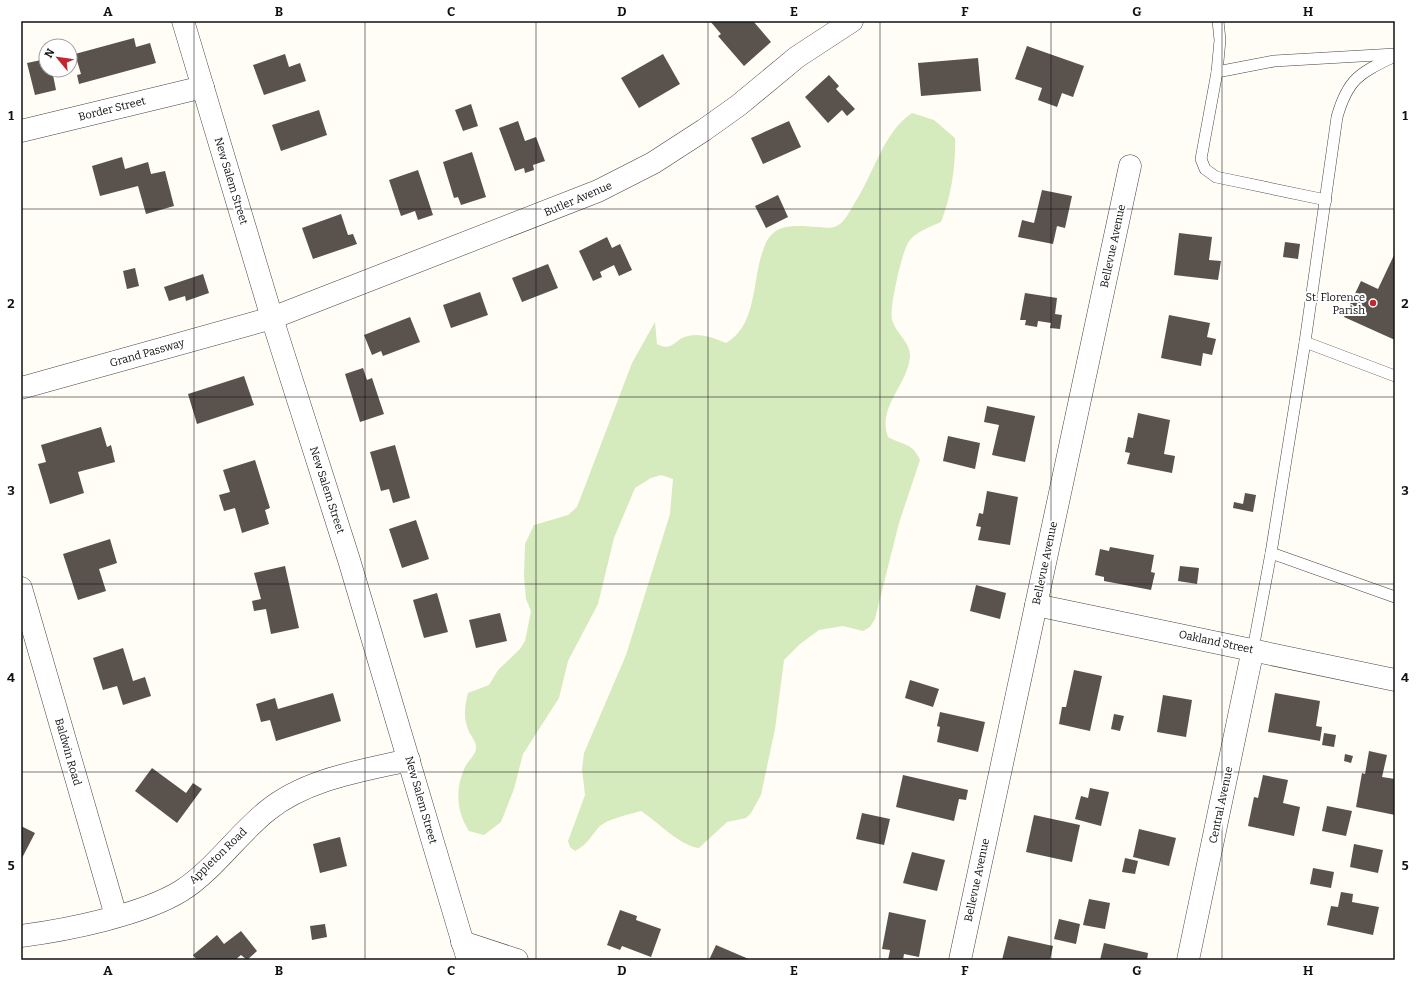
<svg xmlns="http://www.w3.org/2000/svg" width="1416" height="981" font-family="Bitter,serif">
<rect width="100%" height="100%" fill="#fffdf5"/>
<path fill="#d5ebbd" d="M912,113l22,7 21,18c1,28 -4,59 -14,84 -9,4 -28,11 -33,21 -6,9 -19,66 -16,76 3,14 19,23 18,38 -3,29 -33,50 -22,80 16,9 24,5 32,23l-21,63 -24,96 -5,8 -7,4 -20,-5 -24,4 -19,14 -16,16 -9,69 -14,66 -10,18 -5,5 -19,4 -28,26c-19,-2 -41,-26 -58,-37 -11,3 -34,8 -42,16 -8,9 -12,18 -24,24l-5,-4 -2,-6 17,-46 -3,-26 2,-16 42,-98 44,-141 3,-35 -12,-4 -10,3 -16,10 -21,50 -16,66 -30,57 -9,37 -36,56 -9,35 -13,33 -17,13 -15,-4c-13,-20 -14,-43 -4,-64 3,-6 10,-12 11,-18 1,-8 -6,-13 -8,-20 -5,-12 -3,-24 0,-36l21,-8 9,-15 22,-21 5,-8 6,-30 -5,-12 -2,-22 1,-33 9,-19 34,-10 9,-8 55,-144 23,-41 2,22c16,9 18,-6 31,-8 13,-3 26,2 38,7 33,-19 25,-66 39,-98 10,-23 30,-19 52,-18 9,0 15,3 23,-3 6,-5 10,-13 14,-20 19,-28 29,-72 58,-91z"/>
<g fill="#5a524d">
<polygon points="710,21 753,21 771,42 744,66 718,36 721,34"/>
<polygon points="134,38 136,47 150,43 156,63 79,84 77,75 81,74 75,54"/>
<polygon points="1027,46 1084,66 1073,97 1062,93 1057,107 1038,100 1042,88 1015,79"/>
<polygon points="285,54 289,67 300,63 306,81 264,95 253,65"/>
<polygon points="663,54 680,84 639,108 621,78"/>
<polygon points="978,58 981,91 921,96 918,63"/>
<polygon points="46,59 46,70 52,70 56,90 35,95 27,63"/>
<polygon points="829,75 839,86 836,89 855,109 847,116 842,110 828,123 805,97"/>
<polygon points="471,104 478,126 463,131 455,110"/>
<polygon points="319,110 327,135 281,151 272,125"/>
<polygon points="518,121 525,141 536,137 545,161 533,165 534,170 525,173 524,168 515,171 499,128"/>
<polygon points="789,121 801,147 763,164 751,138"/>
<polygon points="472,152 486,197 461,205 458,197 454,198 443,162"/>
<polygon points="122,157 125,169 148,162 151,174 165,171 174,206 146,214 138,186 100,196 92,166"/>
<polygon points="418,170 433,215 418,220 415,211 401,216 389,180"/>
<polygon points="1042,190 1072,196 1065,228 1057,226 1053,244 1018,237 1022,220 1034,223"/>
<polygon points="778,195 788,217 766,228 755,206"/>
<polygon points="341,214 348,235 353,234 357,244 313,259 302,228"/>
<polygon points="1179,233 1212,237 1209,260 1221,261 1218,280 1174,275"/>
<polygon points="607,237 612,248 620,244 632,270 619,276 614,265 600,272 602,277 593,281 579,251"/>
<polygon points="1285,242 1300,244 1298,259 1283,257"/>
<polygon points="1395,253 1395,340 1344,317 1361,281 1378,289"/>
<polygon points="548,264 558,288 522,302 512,278"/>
<polygon points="135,268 139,286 127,289 123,271"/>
<polygon points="203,274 209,293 186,301 185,296 169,301 164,287"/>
<polygon points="480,292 488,315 451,328 443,305"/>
<polygon points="1025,293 1057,298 1055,314 1062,315 1060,329 1050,328 1051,323 1038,321 1037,327 1025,325 1026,320 1020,320"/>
<polygon points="1169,315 1210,323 1207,337 1216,339 1212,355 1203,353 1201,366 1161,358"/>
<polygon points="410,317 420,342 383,356 381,351 372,355 364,335"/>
<polygon points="363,368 367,380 372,378 384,414 360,422 345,374"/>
<polygon points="244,376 254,405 197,424 188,394"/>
<polygon points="987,406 1035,416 1025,462 992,455 999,425 984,422"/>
<polygon points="1138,413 1170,420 1164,454 1175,456 1172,473 1127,464 1130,453 1125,452 1128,437 1133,438"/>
<polygon points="101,427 107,447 111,445 115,462 78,472 84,493 50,504 38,464 46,462 41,445"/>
<polygon points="948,436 980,443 975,469 943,461"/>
<polygon points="395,445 410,498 393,503 389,489 381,491 370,452"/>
<polygon points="255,460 270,508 265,510 269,524 242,533 235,508 224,511 219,495 230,492 223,470"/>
<polygon points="987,491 1018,497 1010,545 978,540 981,527 976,526 979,513 983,514"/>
<polygon points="1245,493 1256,495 1253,512 1233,508 1234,502 1243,504"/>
<polygon points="416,520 429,559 402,568 389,529"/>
<polygon points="110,539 117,563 99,569 106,591 78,600 63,554"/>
<polygon points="1110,547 1154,555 1151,572 1155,573 1151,590 1104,581 1104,577 1095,575 1100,549 1109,551"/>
<polygon points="285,566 299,628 271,634 266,609 254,611 252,601 261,599 254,573"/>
<polygon points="1180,566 1199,568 1197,584 1178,581"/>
<polygon points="976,585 1006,593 1000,619 970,611"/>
<polygon points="437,593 448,632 424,638 413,600"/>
<polygon points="500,613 507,641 476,648 469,620"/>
<polygon points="123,648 133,681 145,677 151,696 123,705 117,686 103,690 93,658"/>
<polygon points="1074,670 1102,676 1090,731 1059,724 1062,707 1066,707"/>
<polygon points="910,680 939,689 933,707 905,698"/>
<polygon points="333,693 341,721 276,741 270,720 261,722 256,704 275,698 278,709"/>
<polygon points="1275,693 1320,701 1316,726 1322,727 1320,741 1268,732"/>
<polygon points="1163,695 1192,700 1186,737 1157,732"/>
<polygon points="940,712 985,722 978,752 937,742 940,727 937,726"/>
<polygon points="1114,714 1124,716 1120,731 1111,729"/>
<polygon points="1324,733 1336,735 1334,747 1322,745"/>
<polygon points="1369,751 1387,755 1382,777 1395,779 1395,815 1356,807 1362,773 1365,774"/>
<polygon points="1345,754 1353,756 1351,763 1344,761"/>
<polygon points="152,768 186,793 193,783 202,789 177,823 135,791"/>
<polygon points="903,775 968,790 966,800 959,799 954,821 896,807"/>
<polygon points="1263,775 1288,780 1283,803 1300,807 1294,836 1248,826 1254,797 1258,798"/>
<polygon points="1090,788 1109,792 1101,826 1075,819 1081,796 1088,798"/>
<polygon points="1327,806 1352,811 1346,836 1322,831"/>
<polygon points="862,813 890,819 884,845 856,839"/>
<polygon points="1034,815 1080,825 1072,862 1026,852"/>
<polygon points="21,826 35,833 21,860"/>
<polygon points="1139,829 1176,838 1169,866 1133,857"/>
<polygon points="340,837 347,866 320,873 313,844"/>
<polygon points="1354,844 1383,850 1378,873 1350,867"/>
<polygon points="912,852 945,860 937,891 903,883"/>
<polygon points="1125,858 1138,861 1135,874 1122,872"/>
<polygon points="1313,868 1334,872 1331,888 1310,884"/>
<polygon points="1341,892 1353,894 1352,902 1379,907 1373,935 1327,925 1331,906 1338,907"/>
<polygon points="1089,899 1110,903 1105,929 1083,925"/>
<polygon points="620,910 637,916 636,920 661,929 651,957 622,946 620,950 607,945"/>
<polygon points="889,912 926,920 919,957 904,954 903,960 888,960 890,950 882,949"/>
<polygon points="1059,919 1080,924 1076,944 1054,939"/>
<polygon points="325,924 327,937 312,940 310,926"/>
<polygon points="241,931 257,951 247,960 241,955 235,960 197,960 193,955 217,935 224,944"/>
<polygon points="1008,936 1053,946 1050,960 1002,960"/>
<polygon points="1104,943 1148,953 1147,960 1100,960"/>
<polygon points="716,945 751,960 709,960"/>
</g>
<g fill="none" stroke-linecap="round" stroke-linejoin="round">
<defs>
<g id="service">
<path d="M1395,56c-35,17 -47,22 -58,61l-32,225 -34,211 124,44"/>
<polyline points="1217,72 1220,40 1218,21"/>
<polyline points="1326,200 1216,177 1205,169 1201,159 1217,72 1274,61 1395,54"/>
<polyline points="1305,342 1395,376"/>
<polyline points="1253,649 1271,553"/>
</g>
<g id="minor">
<polyline points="21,131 203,87"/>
<polyline points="21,388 272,318 598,191 653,163 704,130 739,105 797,57 852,21"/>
<polyline points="21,588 116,916"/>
<polyline points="1036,605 1395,680"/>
<path d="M21,936c46,-6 121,-21 160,-45 32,-20 56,-56 86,-80 39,-32 94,-40 142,-51"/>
<polyline points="462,942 517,960"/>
<polyline points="960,960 1130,166"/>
<polyline points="1188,960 1253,649"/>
</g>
<polyline id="tertiary" points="183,21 272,318 349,560 468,960"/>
</defs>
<use href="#service" stroke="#444" stroke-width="12"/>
<use href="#minor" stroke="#444" stroke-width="23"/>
<use href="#tertiary" stroke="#444" stroke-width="23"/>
<use href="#service" stroke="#fff" stroke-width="11"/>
<use href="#minor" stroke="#fff" stroke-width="22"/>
<use href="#tertiary" stroke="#fff" stroke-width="22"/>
</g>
<path fill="none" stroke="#111" stroke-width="1" stroke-opacity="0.55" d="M194,21v939M365,21v939M536,21v939M708,21v939M880,21v939M1051,21v939M1222,21v939M21,209h1374M21,397h1374M21,584h1374M21,772h1374"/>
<circle fill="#c4262e" stroke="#fff" stroke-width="1.5" cx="1373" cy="303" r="4"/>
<g text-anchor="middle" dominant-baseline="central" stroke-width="4" stroke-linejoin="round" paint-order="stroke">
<g font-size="11" fill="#111" stroke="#fff">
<text transform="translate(112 109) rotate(-14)">Border Street</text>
<text transform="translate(231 181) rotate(73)">New Salem Street</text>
<text transform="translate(578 199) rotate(-23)">Butler Avenue</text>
<text transform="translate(1113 246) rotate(-78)">Bellevue Avenue</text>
<text transform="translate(147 353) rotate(-16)">Grand Passway</text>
<text transform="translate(327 490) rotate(72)">New Salem Street</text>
<text transform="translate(1045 563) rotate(-78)">Bellevue Avenue</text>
<text transform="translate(1216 642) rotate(12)">Oakland Street</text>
<text transform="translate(68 752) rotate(74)">Baldwin Road</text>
<text transform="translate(421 800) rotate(74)">New Salem Street</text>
<text transform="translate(1221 805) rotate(-78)">Central Avenue</text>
<text transform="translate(218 856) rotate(-44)">Appleton Road</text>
<text transform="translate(977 880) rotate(-78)">Bellevue Avenue</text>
</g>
<g font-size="11" fill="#111" stroke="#fff" text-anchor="end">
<text x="1365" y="297">St. Florence<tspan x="1365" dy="13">Parish</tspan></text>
</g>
</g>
<rect width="1416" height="981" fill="none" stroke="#ffffff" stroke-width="44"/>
<g transform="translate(58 58) rotate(299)"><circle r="19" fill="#ffffff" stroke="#a0a0a0"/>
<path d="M0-3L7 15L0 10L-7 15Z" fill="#c4262e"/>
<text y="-6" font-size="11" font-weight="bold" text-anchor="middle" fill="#111111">N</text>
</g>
<rect x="22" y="22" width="1372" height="937" fill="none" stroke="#111" stroke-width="1.5"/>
<g font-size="13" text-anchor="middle" font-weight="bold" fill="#111">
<text x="108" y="16">A</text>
<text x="279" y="16">B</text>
<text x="451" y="16">C</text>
<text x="622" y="16">D</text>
<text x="794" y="16">E</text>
<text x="965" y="16">F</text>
<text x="1137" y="16">G</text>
<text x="1308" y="16">H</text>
<text x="11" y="120">1</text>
<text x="1405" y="120">1</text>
<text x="11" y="308">2</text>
<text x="1405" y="308">2</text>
<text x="11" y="495">3</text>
<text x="1405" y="495">3</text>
<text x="11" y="682">4</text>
<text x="1405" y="682">4</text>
<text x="11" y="870">5</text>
<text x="1405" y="870">5</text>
<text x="108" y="975">A</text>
<text x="279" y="975">B</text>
<text x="451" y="975">C</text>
<text x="622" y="975">D</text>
<text x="794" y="975">E</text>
<text x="965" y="975">F</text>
<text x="1137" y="975">G</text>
<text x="1308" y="975">H</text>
</g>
</svg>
